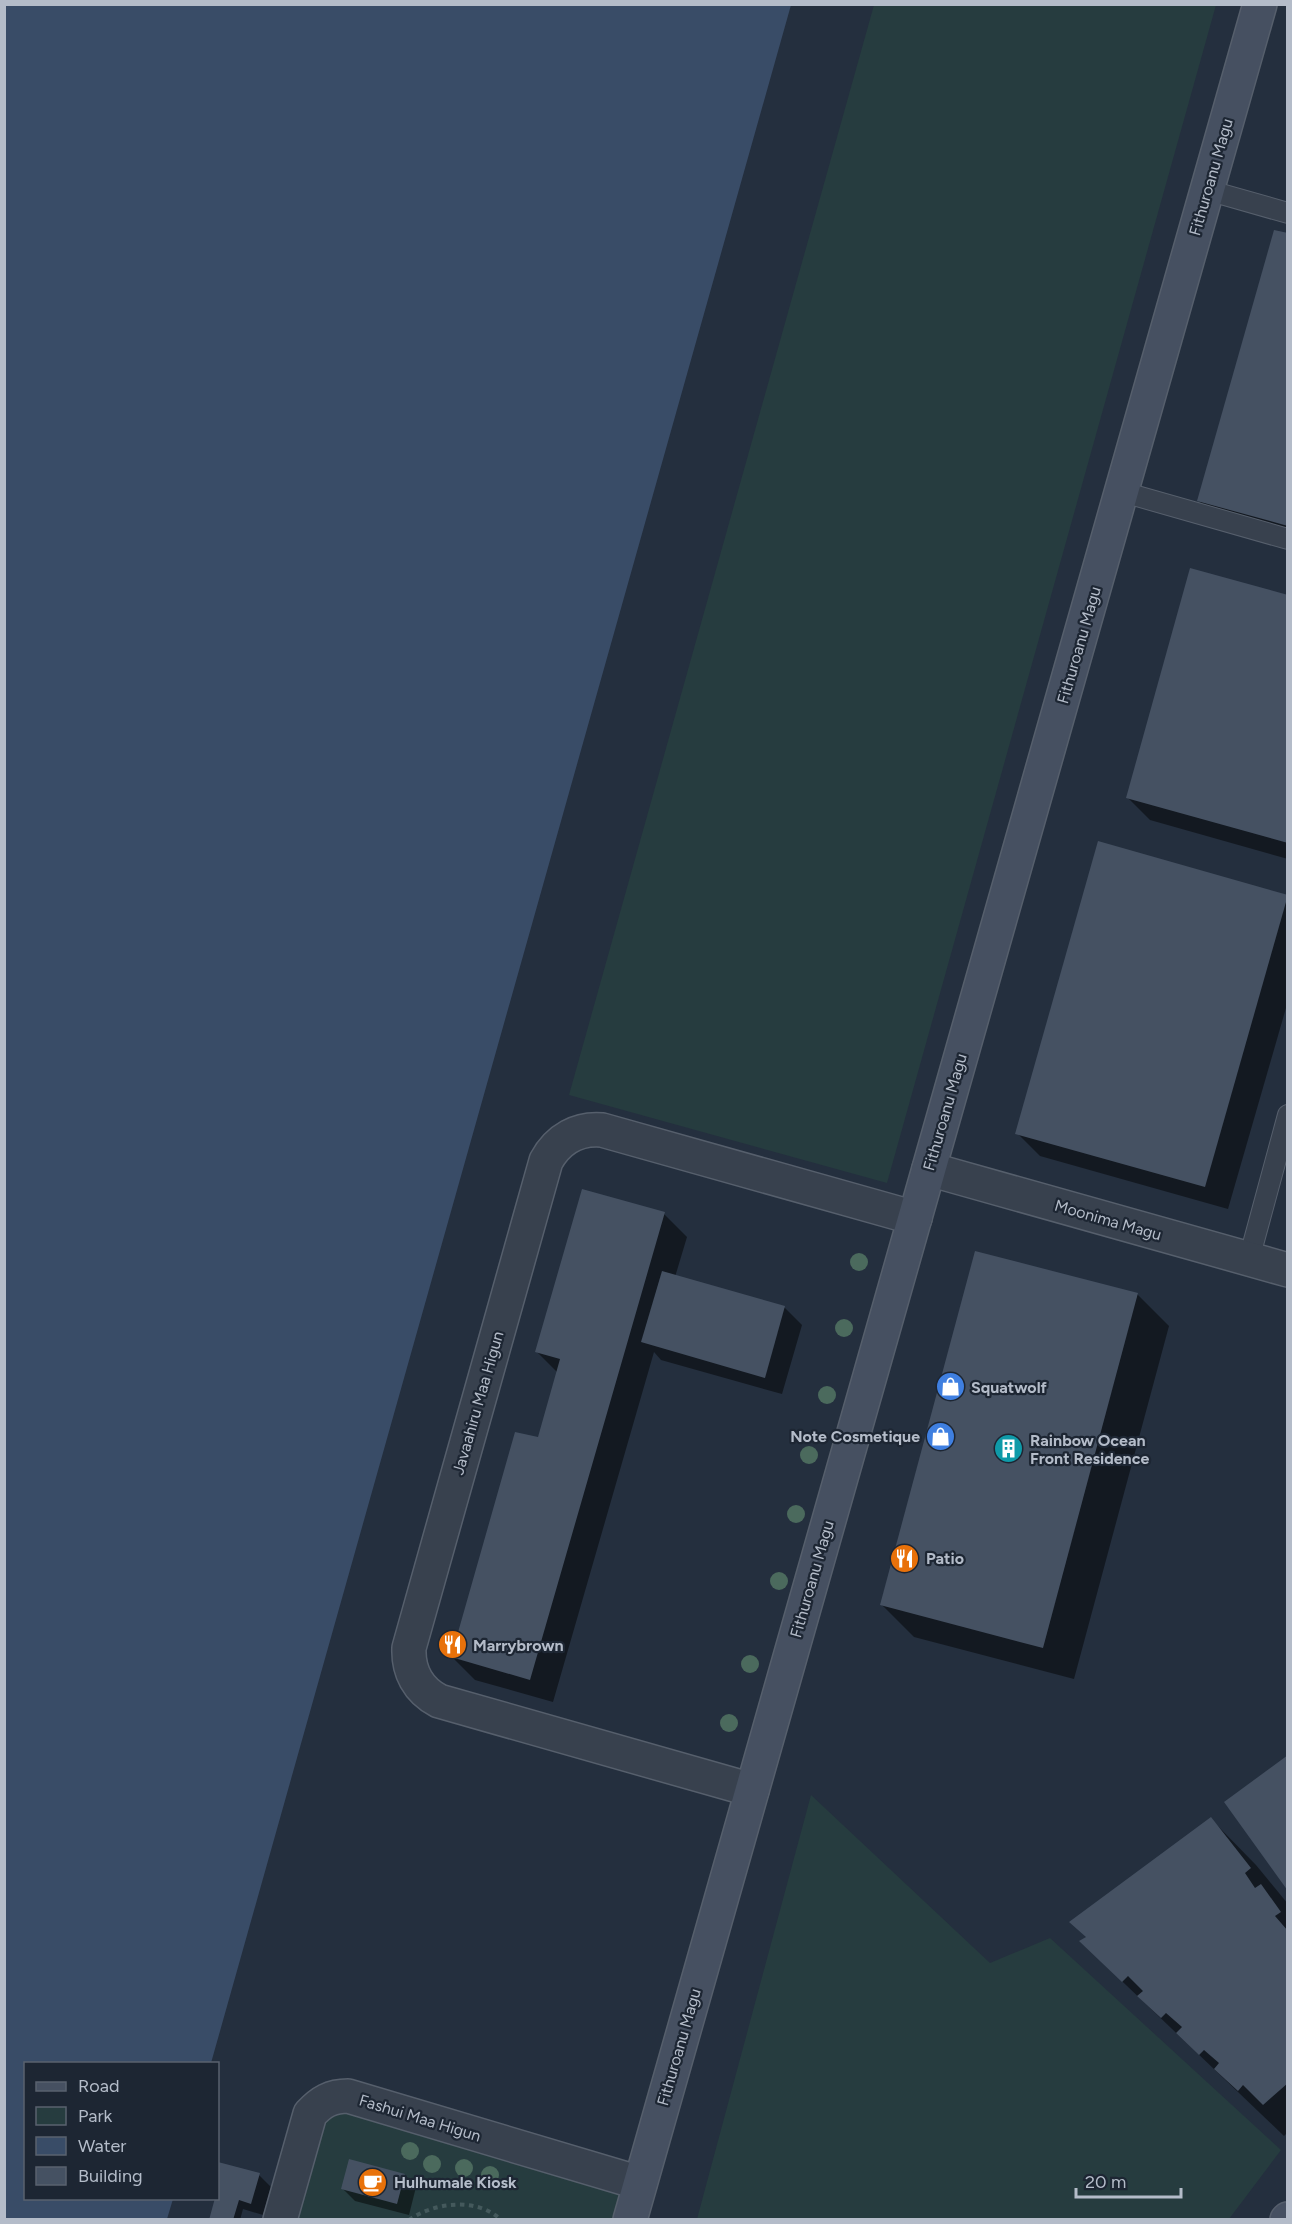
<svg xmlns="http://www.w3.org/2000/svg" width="1292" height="2224" font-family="Figtree,sans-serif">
<rect width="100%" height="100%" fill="#242f3e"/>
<g fill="#263c3f">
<polygon points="874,5 1216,5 887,1183 569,1095"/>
<polygon points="811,1795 990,1963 1050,1938 1281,2150 1229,2219 697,2219"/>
<polygon points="317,2106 640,2183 630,2219 280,2220"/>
</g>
<polygon fill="#394c67" points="5,4 791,5 211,2063 26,2064 26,2198 173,2199 167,2219 5,2219"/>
<g fill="#0007">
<polygon points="1288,235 1288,542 1221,523 1198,500"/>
<polygon points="1288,596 1288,859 1150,820 1127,797"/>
<polygon points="1288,897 1288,1001 1228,1209 1040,1156 1017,1133"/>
<polygon points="664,1214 687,1237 675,1277 785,1308 802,1325 782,1394 661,1360 654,1352 553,1702 475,1680 452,1657 539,1439 558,1373 537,1352"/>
<polygon points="1137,1294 1169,1326 1074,1679 914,1637 882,1605"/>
<polygon points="1211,1819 1256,1865 1288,1904 1288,2132 1284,2136 1081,1942"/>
<polygon points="218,2163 259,2175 271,2187 263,2215 243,2209 240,2220 210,2220 215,2201 205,2198 218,2198"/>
<polygon points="405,2175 416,2187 409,2215 355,2201 343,2189"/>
</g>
<g fill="#455162">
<polygon points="1274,230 1288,233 1288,526 1197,501"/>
<polygon points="1190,568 1288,595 1288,843 1126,798"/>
<polygon points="1098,841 1288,895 1205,1187 1015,1134"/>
<polygon points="582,1189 665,1212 530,1680 451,1657 515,1432 538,1437 560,1359 535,1352"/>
<polygon points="975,1251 1138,1293 1043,1648 880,1605"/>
<polygon points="662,1271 785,1306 765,1378 641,1342"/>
<polygon points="1288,1755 1288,1891 1224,1802"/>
<polygon points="1211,1817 1251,1868 1245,1873 1255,1888 1261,1884 1281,1912 1275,1916 1288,1931 1288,2083 1263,2105 1243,2085 1238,2091 1214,2069 1219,2063 1204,2050 1199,2055 1176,2033 1182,2027 1166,2013 1161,2018 1137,1996 1143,1991 1128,1976 1122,1982 1079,1941 1086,1937 1069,1922"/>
<polygon points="349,2159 405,2174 397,2204 341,2189"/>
<polygon points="218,2162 260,2173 251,2204 239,2200 233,2220 209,2220 215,2198 218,2198"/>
</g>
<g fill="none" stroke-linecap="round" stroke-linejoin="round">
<defs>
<g id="lane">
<polyline points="1207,190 1288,213"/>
<polyline points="1123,492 1288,539"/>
<polyline points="1249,1259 1288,1115"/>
</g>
<g id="street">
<polyline points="929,1169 1288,1270"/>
<path d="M752,1790l-313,-89c-21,-11 -31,-30 -30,-53l137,-487c12,-22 32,-33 56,-31l313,88"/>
<path d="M280,2220l30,-106c11,-12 21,-18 38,-18l292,87"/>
</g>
<g id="secondary">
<polyline points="630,2220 1260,4"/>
<polyline points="1287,2220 1288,2219"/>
</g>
</defs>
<use href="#lane" stroke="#565f6c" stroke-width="22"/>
<use href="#street" stroke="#565f6c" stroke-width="36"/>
<use href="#secondary" stroke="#565f6c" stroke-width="36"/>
<path stroke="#44595c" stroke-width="4" stroke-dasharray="4.5 4.5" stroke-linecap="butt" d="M409,2220c25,-18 69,-23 92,0"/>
<use href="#lane" stroke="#38414e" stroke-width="20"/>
<use href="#street" stroke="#38414e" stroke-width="33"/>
<use href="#secondary" stroke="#465061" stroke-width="33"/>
</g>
<g fill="#4b6a5d">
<circle cx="859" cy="1262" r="9"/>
<circle cx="844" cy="1328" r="9"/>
<circle cx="827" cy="1395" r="9"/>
<circle cx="809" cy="1455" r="9"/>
<circle cx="796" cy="1514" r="9"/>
<circle cx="779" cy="1581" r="9"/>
<circle cx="750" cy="1664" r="9"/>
<circle cx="729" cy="1723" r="9"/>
<circle cx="410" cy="2151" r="9"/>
<circle cx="432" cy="2164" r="9"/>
<circle cx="464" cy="2168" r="9"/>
<circle cx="490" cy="2175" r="9"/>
</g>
<defs>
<symbol id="shop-disc" viewBox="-11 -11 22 22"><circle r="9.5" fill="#3f7fe0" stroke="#1d2633"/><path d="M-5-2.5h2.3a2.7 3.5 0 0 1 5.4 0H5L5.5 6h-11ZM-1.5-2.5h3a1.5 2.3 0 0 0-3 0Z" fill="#fff"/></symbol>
<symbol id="building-disc" viewBox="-11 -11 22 22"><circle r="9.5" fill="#0f9aa8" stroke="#1d2633"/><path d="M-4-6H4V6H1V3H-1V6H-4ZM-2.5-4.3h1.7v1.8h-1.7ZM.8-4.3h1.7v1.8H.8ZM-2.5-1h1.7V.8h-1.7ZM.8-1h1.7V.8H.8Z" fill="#fff"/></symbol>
<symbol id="restaurant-disc" viewBox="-11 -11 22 22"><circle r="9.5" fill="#e8710a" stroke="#1d2633"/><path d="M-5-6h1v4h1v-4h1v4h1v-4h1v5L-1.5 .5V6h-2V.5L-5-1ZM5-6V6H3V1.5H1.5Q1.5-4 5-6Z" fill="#fff"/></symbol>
<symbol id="cafe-disc" viewBox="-11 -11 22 22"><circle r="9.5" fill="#e8710a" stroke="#1d2633"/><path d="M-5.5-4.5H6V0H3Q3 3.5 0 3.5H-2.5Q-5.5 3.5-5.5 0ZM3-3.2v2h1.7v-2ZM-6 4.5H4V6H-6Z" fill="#fff"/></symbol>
</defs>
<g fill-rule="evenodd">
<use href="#shop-disc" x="934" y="1370" width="33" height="33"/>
<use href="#shop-disc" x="924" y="1420" width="33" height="33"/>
<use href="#building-disc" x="992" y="1432" width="33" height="33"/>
<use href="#restaurant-disc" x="888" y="1542" width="33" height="33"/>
<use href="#restaurant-disc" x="436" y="1628" width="33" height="33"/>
<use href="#cafe-disc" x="356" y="2166" width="33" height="33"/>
</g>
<g text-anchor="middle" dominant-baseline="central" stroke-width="4.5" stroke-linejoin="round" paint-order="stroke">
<g font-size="16" fill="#b4bcc9" stroke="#1d2633">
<text transform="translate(1211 177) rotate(-74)">Fithuroanu Magu</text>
<text transform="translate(1079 645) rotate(-74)">Fithuroanu Magu</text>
<text transform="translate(945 1112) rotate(-74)">Fithuroanu Magu</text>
<text transform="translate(1108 1220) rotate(16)">Moonima Magu</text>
<text transform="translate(478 1403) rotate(-74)">Javaahiru Maa Higun</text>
<text transform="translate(812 1579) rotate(-74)">Fithuroanu Magu</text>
<text transform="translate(679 2047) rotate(-74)">Fithuroanu Magu</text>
<text transform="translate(420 2118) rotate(17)">Fashui Maa Higun</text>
</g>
<g font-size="16" font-weight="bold" fill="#b4bcc9" stroke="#1d2633" text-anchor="start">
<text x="971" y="1387">Squatwolf</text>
<text x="920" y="1436" text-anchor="end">Note Cosmetique</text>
<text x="1030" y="1440">Rainbow Ocean<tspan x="1030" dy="18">Front Residence</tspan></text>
<text x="926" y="1558">Patio</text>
<text x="473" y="1645">Marrybrown</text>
<text x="394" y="2182">Hulhumale Kiosk</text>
</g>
</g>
<rect width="1292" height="2224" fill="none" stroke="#b4bcc9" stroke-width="12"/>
<rect x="24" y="2062" width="195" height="138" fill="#1d2633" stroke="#59626f" stroke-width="1.5"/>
<rect x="36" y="2082" width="30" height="9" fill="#465061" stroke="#59626f" stroke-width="1.5"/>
<text x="78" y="2092" font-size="18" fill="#b4bcc9">Road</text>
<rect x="36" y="2107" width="30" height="18" fill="#263c3f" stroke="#59626f" stroke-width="1.5"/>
<text x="78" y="2122" font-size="18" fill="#b4bcc9">Park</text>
<rect x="36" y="2137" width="30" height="18" fill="#394c67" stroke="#59626f" stroke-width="1.5"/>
<text x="78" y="2152" font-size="18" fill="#b4bcc9">Water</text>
<rect x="36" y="2167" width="30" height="18" fill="#455162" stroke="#59626f" stroke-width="1.5"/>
<text x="78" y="2182" font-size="18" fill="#b4bcc9">Building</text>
<path d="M1076 2188v9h105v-9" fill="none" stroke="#b4bcc9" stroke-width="3"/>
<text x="1085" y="2188" font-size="18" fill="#b4bcc9" stroke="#1d2633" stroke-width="4.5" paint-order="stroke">20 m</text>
</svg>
